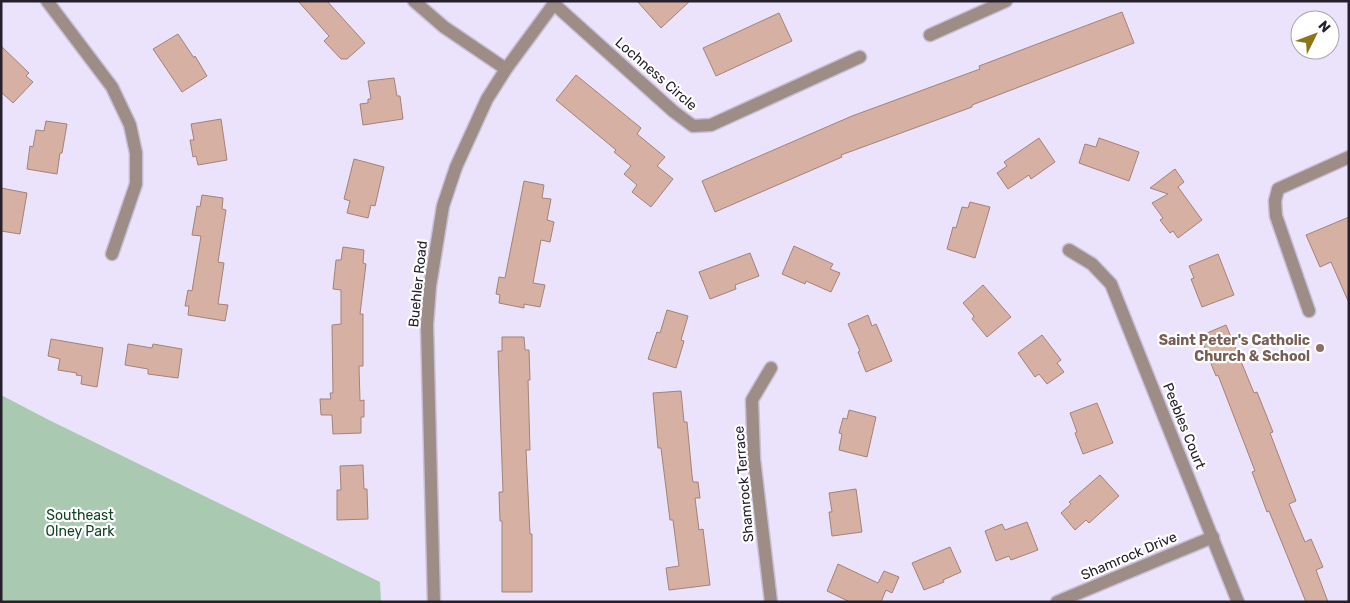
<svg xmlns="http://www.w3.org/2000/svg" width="1350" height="603" font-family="Rubik,sans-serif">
<rect width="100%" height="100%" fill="#ebe2fb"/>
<polygon fill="#aac9b1" points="1,395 49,420 380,582 381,602 1,602"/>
<g fill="#d6b0a2" stroke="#a38378">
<polygon points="298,1 327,1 365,43 347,59 341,59 324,41 329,36"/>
<polygon points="637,1 690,1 661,28"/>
<polygon points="1122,12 1134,43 972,105 972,107 841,155 842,157 715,212 702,181 852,116 980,69 979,66"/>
<polygon points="779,13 792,41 716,76 703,48"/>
<polygon points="178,34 194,58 195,56 207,76 182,92 153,49"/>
<polygon points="1,46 29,73 26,76 33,82 13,103 1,92"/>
<polygon points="576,75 641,128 637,134 665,157 657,166 673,179 651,207 632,192 637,185 624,174 631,166 614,152 616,150 556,100"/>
<polygon points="394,78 397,96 400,96 403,119 363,125 360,104 368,103 368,99 371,99 368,81"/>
<polygon points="221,119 227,160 198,165 196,156 193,157 190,140 194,140 191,124"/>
<polygon points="46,121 67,124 62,153 60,153 57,174 27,169 30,146 33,147 36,130 44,131"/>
<polygon points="1039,138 1055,162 1031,179 1029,175 1008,189 997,173 1007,166 1004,162"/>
<polygon points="1099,138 1139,152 1129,181 1079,163 1085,144 1096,147"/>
<polygon points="354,159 384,167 375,206 371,205 368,218 347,213 350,201 344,199"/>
<polygon points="1175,169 1184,182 1178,187 1202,220 1178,238 1173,231 1170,233 1160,220 1163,218 1152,203 1168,194 1150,188"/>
<polygon points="524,181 544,185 542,198 551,199 547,220 554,222 550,242 541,240 533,283 545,285 540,307 524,304 524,308 499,303 500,295 496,294 499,277 505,278"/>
<polygon points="1,188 27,193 20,234 1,231"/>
<polygon points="202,195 223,198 222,209 226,210 218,262 224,263 218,304 228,305 225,321 188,315 189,306 185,306 188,290 192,291 201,236 192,235 197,206 200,207"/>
<polygon points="970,202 990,207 975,258 947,249 953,227 956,228 962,207 968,208"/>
<polygon points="1349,217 1349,303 1331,262 1320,267 1306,235"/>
<polygon points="794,246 833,264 830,269 840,273 831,292 806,281 805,284 782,274"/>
<polygon points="343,247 364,250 363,263 366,264 360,314 363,314 363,366 359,366 360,401 364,400 364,417 361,417 361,433 333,434 332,415 321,415 320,399 331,399 330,393 333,393 332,325 341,324 341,290 333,289 336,260 341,260"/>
<polygon points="750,253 759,276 735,285 736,289 710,299 699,272"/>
<polygon points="1218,254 1234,295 1202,307 1191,279 1194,278 1189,266"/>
<polygon points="983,285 1011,317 987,337 972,319 974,316 963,303"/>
<polygon points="667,310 688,316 681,340 684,341 676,368 648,359 657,332 660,333"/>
<polygon points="868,315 872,326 876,324 892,361 866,372 858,352 860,351 848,324"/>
<polygon points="1226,325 1254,393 1257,392 1273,432 1270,433 1296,501 1289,504 1305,542 1311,539 1323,567 1316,570 1328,602 1306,602 1269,511 1267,512 1252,472 1255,471 1218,375 1216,376 1200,336"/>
<polygon points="1042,335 1061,360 1057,363 1064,372 1047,384 1039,374 1035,377 1018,353"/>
<polygon points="502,337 524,337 525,350 529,350 530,380 528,380 530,450 526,450 530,534 532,534 532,592 502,592 502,521 500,521 499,492 503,492 498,351 502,351"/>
<polygon points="51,339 103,348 97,387 81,384 82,376 76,375 77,373 58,370 60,359 48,356"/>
<polygon points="128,344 152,348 153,344 182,349 178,378 148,374 148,369 125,365"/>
<polygon points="681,391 684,422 687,422 692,475 693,482 698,482 700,498 695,498 699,530 703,529 710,585 669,590 666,568 679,566 673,520 670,520 661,448 658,448 653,393"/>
<polygon points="1097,403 1113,443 1083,454 1075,433 1077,432 1070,413"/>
<polygon points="849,410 876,417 867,457 839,450 842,434 839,433 843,418 847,419"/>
<polygon points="363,465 364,489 367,489 368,519 337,520 337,490 341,490 340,466"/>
<polygon points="1100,475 1119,496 1089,523 1086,520 1075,530 1061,513 1071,504 1069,502"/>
<polygon points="856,489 862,532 832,536 829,512 832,512 829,493"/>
<polygon points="1027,522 1038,550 1011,560 1009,556 996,561 985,531 1002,524 1005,530"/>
<polygon points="950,547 961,572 943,580 944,582 924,590 912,563"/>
<polygon points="838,564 878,583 884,571 899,577 892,593 886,590 881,602 850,602 827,591"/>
</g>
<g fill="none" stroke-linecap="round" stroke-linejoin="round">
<defs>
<g id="minor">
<polyline points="47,1 112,87 130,125 136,153 136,184 112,254"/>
<polyline points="414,1 444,27 506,69"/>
<polyline points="554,4 673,111 693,126 711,125 860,57"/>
<polyline points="930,35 1006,1"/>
<polyline points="1069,250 1092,264 1111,284 1238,602"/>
<polyline points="1309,311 1276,216 1275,201 1278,189 1349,157"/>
<polyline points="771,368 752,400 754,459 771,602"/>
<polyline points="434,602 427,325 430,286 443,206 456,167 487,99 506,69 556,1"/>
<polyline points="1057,602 1213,537"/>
</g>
</defs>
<use href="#minor" stroke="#c7bfd6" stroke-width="15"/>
<use href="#minor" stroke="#9e8d87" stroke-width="12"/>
</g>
<circle fill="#8d6e63" stroke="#fff" stroke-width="2" cx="1320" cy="348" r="5"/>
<g text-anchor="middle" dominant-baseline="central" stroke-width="4.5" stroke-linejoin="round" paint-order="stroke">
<g font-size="14" fill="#25202c" stroke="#fff">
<text transform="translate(656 74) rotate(41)">Lochness Circle</text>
<text transform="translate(418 284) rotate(-84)">Buehler Road</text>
<text transform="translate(1184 426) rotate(68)">Peebles Court</text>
<text transform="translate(744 484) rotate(-95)">Shamrock Terrace</text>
<text transform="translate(1129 556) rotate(-23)">Shamrock Drive</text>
</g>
<g font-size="14" font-weight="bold" fill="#785e54" stroke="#fff" text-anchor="end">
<text x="1310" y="340">Saint Peter's Catholic<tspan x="1310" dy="16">Church &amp; School</tspan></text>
</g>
<g font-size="14" fill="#114525" stroke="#fff">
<text x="80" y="515">Southeast<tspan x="80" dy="16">Olney Park</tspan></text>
</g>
</g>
<rect width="1350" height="603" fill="none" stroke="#25202c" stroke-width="5"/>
<g transform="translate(1315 35) rotate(48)"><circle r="24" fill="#ffffff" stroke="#a8a6ab"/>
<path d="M0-4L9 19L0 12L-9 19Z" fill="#8e7317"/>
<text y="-8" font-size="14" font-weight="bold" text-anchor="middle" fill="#25202c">N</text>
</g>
</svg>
